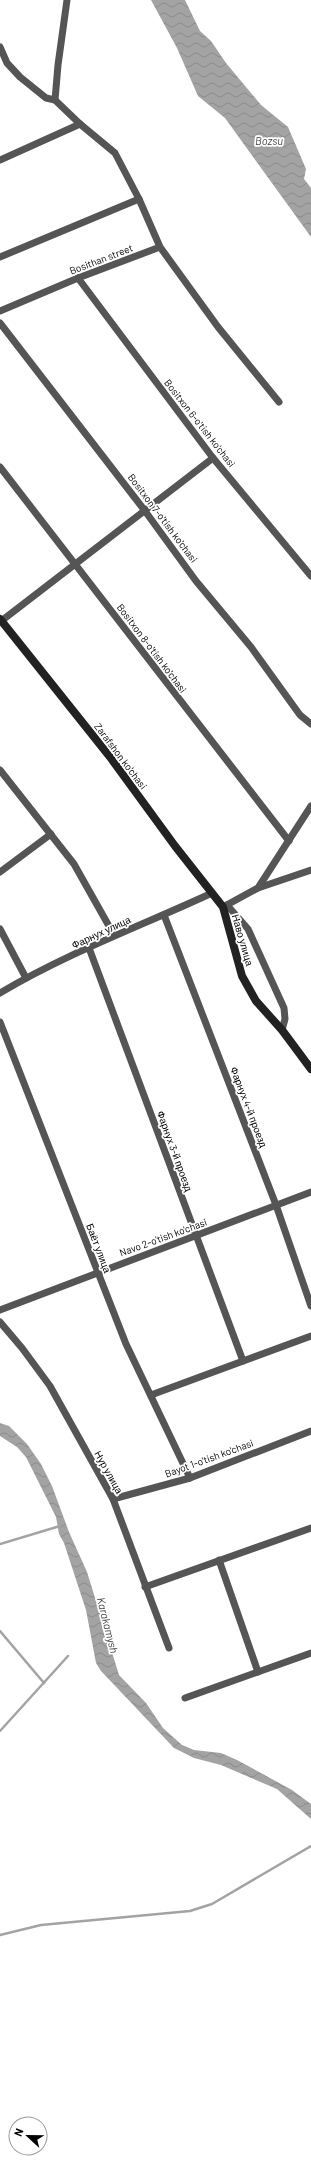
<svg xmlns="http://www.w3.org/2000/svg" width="311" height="2164" font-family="Barlow,sans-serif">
<defs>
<pattern id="water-waves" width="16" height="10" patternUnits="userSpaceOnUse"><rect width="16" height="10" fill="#a3a3a3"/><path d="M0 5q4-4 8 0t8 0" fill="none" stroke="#8b8b8b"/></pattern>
</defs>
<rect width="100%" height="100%" fill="#fff"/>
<g fill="url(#water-waves)">
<polygon points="151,0 185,0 200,31 211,41 226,63 261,105 288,127 306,169 304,179 311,188 311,237 225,118 198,96 177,48"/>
<polygon points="0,1423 9,1426 27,1444 41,1464 52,1486 69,1532 87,1572 119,1675 146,1703 163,1728 182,1745 194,1750 221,1753 237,1760 292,1790 311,1804 311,1819 277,1789 221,1765 194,1758 174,1748 101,1671 96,1663 86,1610 64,1543 59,1534 56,1517 26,1457 17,1447 0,1436"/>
</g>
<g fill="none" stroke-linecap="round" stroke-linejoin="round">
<g stroke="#a3a3a3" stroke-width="2.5">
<polyline points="0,1544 60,1526"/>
<polyline points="0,1631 44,1683"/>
<polyline points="0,1731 68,1656"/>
<polyline points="0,1935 41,1925 190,1911 212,1904 311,1846"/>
</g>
<g stroke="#555" stroke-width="7">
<polyline points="0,47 7,63 20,77 46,98 55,100 80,124 115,153 139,199 160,247 218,327 279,402"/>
<polyline points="55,100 58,65 67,0"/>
<polyline points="0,160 80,124"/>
<polyline points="0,257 139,199"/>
<polyline points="78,278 213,458 311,576"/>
<polyline points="0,311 78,278 160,247"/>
<polyline points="0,323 145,511 196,581 251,647 300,715 311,724"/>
<polyline points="0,467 289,841"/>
<polyline points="0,622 213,458"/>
<polyline points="0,770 74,864 114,935"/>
<polyline points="0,872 51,834"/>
<polyline points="258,888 311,870"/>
<polyline points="227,905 248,929 284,1008 285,1019 282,1030"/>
<polyline points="223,907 258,888 311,806"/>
<polyline points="164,915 276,1205 311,1306"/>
<polyline points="0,929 26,978"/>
<polyline points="89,948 243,1361"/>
<path d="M0,993c67,-40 141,-67 212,-100"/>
<polyline points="0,1022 126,1344 190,1478"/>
<polyline points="0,1310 311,1192"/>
<polyline points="0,1322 22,1348 50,1386 113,1499 169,1648"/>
<polyline points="151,1395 311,1336"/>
<polyline points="113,1499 190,1478 311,1431"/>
<polyline points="219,1560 258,1672"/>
<polyline points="145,1587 311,1528"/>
<polyline points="185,1698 311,1653"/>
</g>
<polyline stroke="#222" stroke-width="8" points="0,619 110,757 175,846 223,907 242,976 256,1001 282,1030 311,1069"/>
</g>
<g text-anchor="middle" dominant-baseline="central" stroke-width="3.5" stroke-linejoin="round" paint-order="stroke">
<g font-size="10" fill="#000" stroke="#fff">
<text transform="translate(101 259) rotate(-21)">Bosithan street</text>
<text transform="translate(200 423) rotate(52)">Bositxon 6-o'tish ko'chasi</text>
<text transform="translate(163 518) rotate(53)">Bositxon 7-o'tish ko'chasi</text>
<text transform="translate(152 648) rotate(53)">Bositxon 8-o'tish ko'chasi</text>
<text transform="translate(121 756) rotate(53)">Zarafshon ko'chasi</text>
<text transform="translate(101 932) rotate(-25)">Фарнух улица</text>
<text transform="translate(243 940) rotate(74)">Наво улица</text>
<text transform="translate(249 1107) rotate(69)">Фарнух 4-й проезд</text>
<text transform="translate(175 1151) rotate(70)">Фарнух 3-й проезд</text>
<text transform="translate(163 1237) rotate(-20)">Navo 2-o'tish ko'chasi</text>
<text transform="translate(99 1248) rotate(69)">Баёт улица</text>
<text transform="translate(209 1458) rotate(-20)">Bayot 1-o'tish ko'chasi</text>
<text transform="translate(109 1472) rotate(61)">Нур улица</text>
</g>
<g font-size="11" font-style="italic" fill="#444" stroke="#fff">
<text x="269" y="140">Bozsu</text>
<text transform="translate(108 1625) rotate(76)">Karakamysh</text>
</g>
</g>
<g transform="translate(28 2136) rotate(292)"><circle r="19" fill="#ffffff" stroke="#999999"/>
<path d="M0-3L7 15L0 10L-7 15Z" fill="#000000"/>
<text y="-6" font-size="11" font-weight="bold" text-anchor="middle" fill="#000000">N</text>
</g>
</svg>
